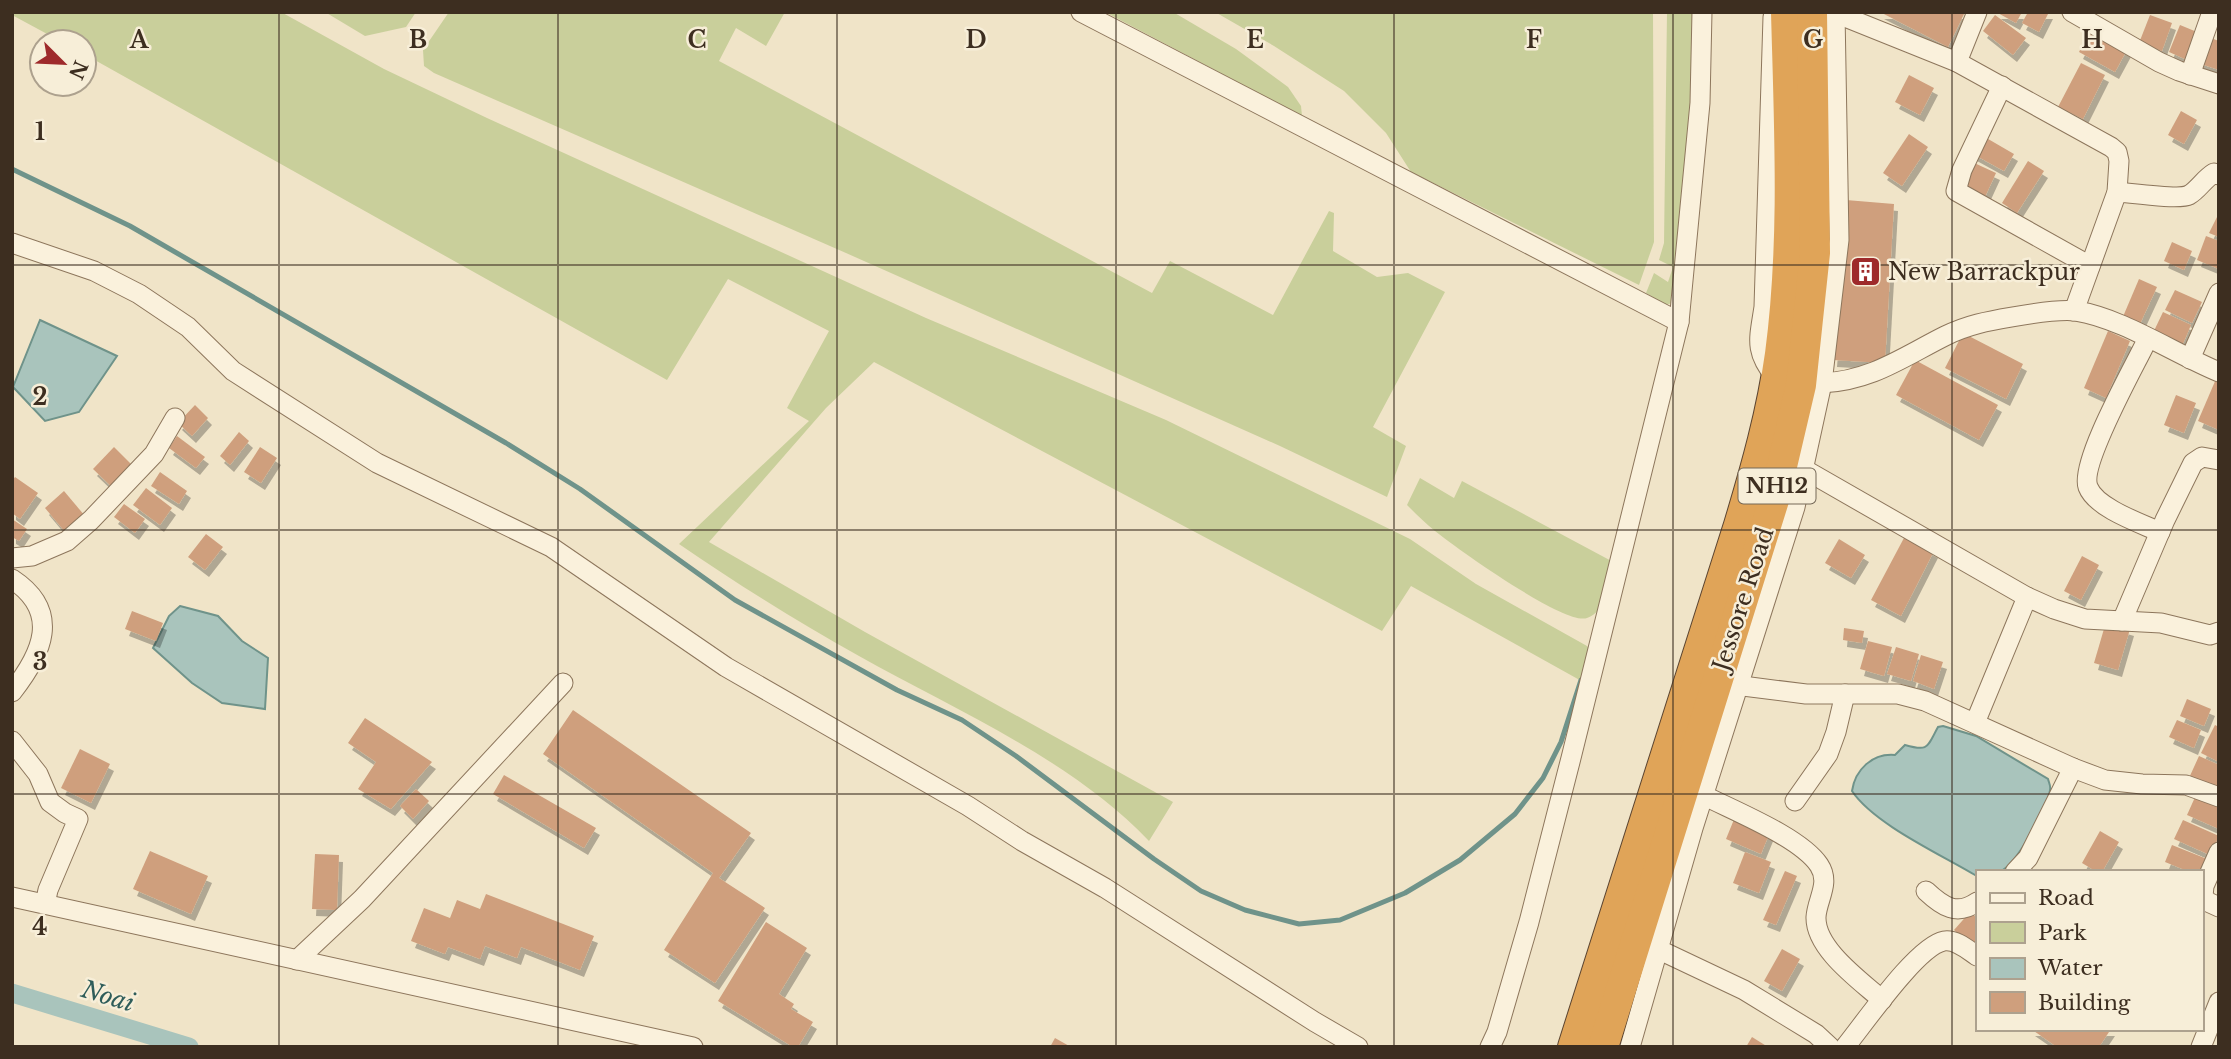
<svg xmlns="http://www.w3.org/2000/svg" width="2231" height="1059" font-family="'Libre Baskerville',serif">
<defs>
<filter id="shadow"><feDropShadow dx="4" dy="7" stdDeviation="0" flood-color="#0004"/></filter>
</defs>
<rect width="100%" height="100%" fill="#f0e4c8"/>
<g fill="#c9cf9b">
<path d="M12,12h269l103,57 103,49 439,200 240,102 244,119 66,45 111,62 3,4 -5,33 -174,-97 -29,45 -508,-269 -48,46 -117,134 156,90 308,170 -24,39c-78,-82 -192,-130 -290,-185 -61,-34 -122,-72 -180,-112l130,-123 -22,-13 42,-77 -101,-52 -61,101 -583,-326v-12h-22l-50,-27z"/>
<polygon points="325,12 416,12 406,27 365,36"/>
<polygon points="449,12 785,12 766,46 736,28 719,61 1152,293 1170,261 1273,315 1329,211 1334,213 1333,251 1377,277 1408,273 1445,292 1373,427 1406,446 1387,497 1280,446 846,253 434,73 424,66 423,50"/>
<polygon points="1105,12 1173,12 1236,49 1288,87 1301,106 1302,116"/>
<polygon points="1215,12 1653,12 1654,242 1639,285 1411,172 1386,133 1344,91 1274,46"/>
<polygon points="1667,12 1696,12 1695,99 1675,302 1666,305 1646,293 1654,273 1668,282 1673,267 1659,260 1664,243"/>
<path d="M1420,478l34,20 8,-17 155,83c-7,18 -10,47 -30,54 -22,8 -131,-70 -152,-87 -10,-8 -19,-17 -28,-26z"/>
</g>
<g fill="#a9c4bc" stroke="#6f938a" stroke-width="2">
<polygon points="40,320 117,356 79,412 45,421 13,387"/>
<polygon points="180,606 218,616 242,641 268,658 265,709 222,703 192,683 153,648 169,616"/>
<path d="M1943,726l33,10 72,43c1,4 3,7 2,11 -2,16 -34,77 -51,82 -6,2 -15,0 -22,0v3h-2c-35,-21 -101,-51 -123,-84 3,-21 20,-38 43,-36l10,-10c24,7 22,2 33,-18z"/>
</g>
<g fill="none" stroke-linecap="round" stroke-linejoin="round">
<polyline stroke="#6f938a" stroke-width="5" points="12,169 130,226 506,443 580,489 735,600 897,690 962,720 1016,756 1154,859 1201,891 1245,910 1299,924 1340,920 1405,893 1460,860 1515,814 1543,778 1561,742 1581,680"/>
<polyline stroke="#a9c4bc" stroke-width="19" points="12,993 189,1047"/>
</g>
<g fill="#cf9f7d" filter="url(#shadow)">
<polygon points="1880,12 1965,12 1948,47"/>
<polygon points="1996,12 2022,12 2016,23"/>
<polygon points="2028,12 2049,12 2039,32 2022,23"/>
<polygon points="1995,15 2026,38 2013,55 1983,31"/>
<polygon points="2150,15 2172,23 2162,51 2139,43"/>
<polygon points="2180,25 2197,32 2185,59 2169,52"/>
<polygon points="2091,28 2128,48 2115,72 2079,52"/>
<polygon points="2205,36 2219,41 2219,70 2195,62"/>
<polygon points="2081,63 2105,75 2083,119 2058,107"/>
<polygon points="1909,75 1934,88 1920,115 1895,102"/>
<polygon points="2181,111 2197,120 2184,144 2168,135"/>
<polygon points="1909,134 1928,147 1902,186 1883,173"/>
<polygon points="1983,136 2014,154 2004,171 1973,154"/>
<polygon points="1970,161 1996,173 1984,199 1957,187"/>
<polygon points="2028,161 2044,171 2017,213 2002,203"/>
<polygon points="1846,200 1894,204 1885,363 1833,360"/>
<polygon points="2219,213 2219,237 2209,233"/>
<polygon points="2206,236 2219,241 2219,269 2197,260"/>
<polygon points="2172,242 2192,251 2184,270 2164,261"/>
<polygon points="2139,279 2157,287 2139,326 2122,319"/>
<polygon points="2175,290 2202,302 2192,323 2165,310"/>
<polygon points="2163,312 2191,325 2182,346 2153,333"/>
<polygon points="2108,331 2130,341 2106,398 2084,388"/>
<polygon points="1963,333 2023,364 2006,399 1945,368"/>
<polygon points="1915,360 1998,405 1979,440 1896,395"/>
<polygon points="2219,372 2219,430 2198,421"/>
<polygon points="2176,395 2196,403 2184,433 2164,425"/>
<polygon points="195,405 208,418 192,436 178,423"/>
<polygon points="239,432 249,441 230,465 220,456"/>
<polygon points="177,436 205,457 196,468 169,448"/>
<polygon points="114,447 134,467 114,489 93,469"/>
<polygon points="260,447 277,458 261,483 244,472"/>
<polygon points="160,472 187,491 179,504 151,486"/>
<polygon points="15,477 38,493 20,519 12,513 12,481"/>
<polygon points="146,488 172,508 160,525 133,505"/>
<polygon points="64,491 85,516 66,533 45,508"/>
<polygon points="124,504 145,519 135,533 114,517"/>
<polygon points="12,519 27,529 19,541 12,537"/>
<polygon points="206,534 223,547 205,570 188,557"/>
<polygon points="1905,536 1934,551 1901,616 1871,600"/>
<polygon points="1839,539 1865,555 1851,578 1825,563"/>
<polygon points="2082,556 2099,565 2081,600 2064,591"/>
<polygon points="132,611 163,623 156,641 125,629"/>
<polygon points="2106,622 2130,629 2118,670 2094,663"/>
<polygon points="1844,628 1864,631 1862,643 1843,640"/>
<polygon points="1868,641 1892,647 1884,676 1860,669"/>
<polygon points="1896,647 1919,654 1911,681 1887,674"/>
<polygon points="1921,655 1943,662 1934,689 1913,681"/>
<polygon points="2187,699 2211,709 2204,726 2180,716"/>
<polygon points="573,710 751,833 719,878 765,908 715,983 664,950 713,873 543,754"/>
<polygon points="365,718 432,762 391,809 358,789 376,762 348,743"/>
<polygon points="2177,720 2201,730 2194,748 2169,737"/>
<polygon points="2215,725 2219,727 2219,762 2201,753"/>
<polygon points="80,749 110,764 91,803 61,788"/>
<polygon points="2199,756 2219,765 2219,791 2189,778"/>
<polygon points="504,775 596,828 584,848 493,794"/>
<polygon points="416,789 429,801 413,819 400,806"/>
<polygon points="2196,795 2219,805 2219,829 2187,815"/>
<polygon points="1735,817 1770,832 1761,854 1726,839"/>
<polygon points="2183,820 2219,836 2210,855 2174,839"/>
<polygon points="2100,831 2119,842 2102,872 2097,872 2082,863"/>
<polygon points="2172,845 2207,859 2202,872 2190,872 2165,862"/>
<polygon points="150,851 208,876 191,914 133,889"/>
<polygon points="1745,852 1771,862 1759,893 1733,883"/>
<polygon points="315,854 339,855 337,910 312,909"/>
<polygon points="1785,871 1797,876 1776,925 1763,920"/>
<polygon points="486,894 594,936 580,970 521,947 517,958 485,946 480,959 448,947 445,954 411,941 424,908 450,918 457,900 480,909"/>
<polygon points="1970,912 1977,918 1977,950 1954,930"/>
<polygon points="766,922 807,948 779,994 794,1004 791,1009 813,1022 798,1047 793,1047 718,1001"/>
<polygon points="1782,949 1800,959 1782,991 1764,981"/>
<polygon points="2031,1029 2111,1029 2099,1047 2057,1047"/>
<polygon points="1752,1037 1768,1047 1746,1047"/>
<polygon points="1055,1038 1071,1047 1050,1047"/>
</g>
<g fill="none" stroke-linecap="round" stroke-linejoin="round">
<defs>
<g id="minor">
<polyline points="1081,12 1679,322"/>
<polyline points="1977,12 1957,62 2111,147 2117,152 2119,161 2117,192 2074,311"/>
<polyline points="2072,12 2159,62 2179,71 2219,84"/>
<polyline points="1835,13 1957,62"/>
<path d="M1773,17l-9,290c-5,33 -10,44 12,71"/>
<polyline points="2190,75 2212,12"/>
<polyline points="2002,86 1962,170 1956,191 2090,266"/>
<path d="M2117,192c14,1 62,8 72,3 9,-5 15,-16 25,-22l5,2"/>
<polyline points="12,243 94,271 139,294 188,327 233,371 377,463 551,547 726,667 968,806 1022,841 1105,888 1315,1022 1358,1047"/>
<path d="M2148,338c-12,26 -69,125 -60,149 8,21 52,36 72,45"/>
<polyline points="2190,359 2219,293"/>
<path d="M1822,383c49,-2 81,-26 123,-47 22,-11 43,-15 67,-19 17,-3 47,-8 64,-6 46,7 99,43 143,61"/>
<polyline points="1795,464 2027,597 2054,609 2085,619 2161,623 2210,635 2219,632"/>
<polyline points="12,558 32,556 67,541 91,520 154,454 175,418"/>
<path d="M12,579c50,33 30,75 0,113"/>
<polyline points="2122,621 2165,520 2193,463 2202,457 2219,460"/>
<polyline points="1727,684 1806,694 1898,694 1925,701 2073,768 2105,780 2142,784 2186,785 2219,797"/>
<polyline points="1975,723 2027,597"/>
<polyline points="12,741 38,774 50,802 65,813 78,819 48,890 45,904"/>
<path d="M1703,795c31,16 97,42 116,70 12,18 -2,34 -3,52 -1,32 45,64 66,83"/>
<polyline points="1795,801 1828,754 1836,732 1845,694"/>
<polyline points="2219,852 2204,886 2203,896 2208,902 2219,907"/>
<polyline points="2015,872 2028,858 2073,768"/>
<path d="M1926,891c17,16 31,25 51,11"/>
<polyline points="12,897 693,1047"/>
<polyline points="1649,945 1744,990 1816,1034 1830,1047"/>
<polyline points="297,960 362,899 563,683"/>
<polyline points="1490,1047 1497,1032 1529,922 1571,758 1679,322 1700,103 1702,12"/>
<polyline points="1630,1047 1693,828 1795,507 1822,383 1839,240 1835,12"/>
<path d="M1845,1047c19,-23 72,-101 99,-106 12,-2 24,9 33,15"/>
<polyline points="2201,1047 2219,1002"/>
</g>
<g id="highway">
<path d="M1573,1047l166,-522c17,-56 33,-113 41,-171 15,-113 9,-228 6,-342"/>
<polyline points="1603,1047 1774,500 1801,385 1815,253 1812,12"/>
</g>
</defs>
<use href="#minor" stroke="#8d765c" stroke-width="21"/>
<use href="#highway" stroke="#5b4430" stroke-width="32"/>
<use href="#minor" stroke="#faf1dc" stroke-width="19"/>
<use href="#highway" stroke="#e0a458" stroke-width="30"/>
</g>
<path fill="none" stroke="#3d2e20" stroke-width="2" stroke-opacity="0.55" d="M279,12v1035M558,12v1035M837,12v1035M1116,12v1035M1394,12v1035M1673,12v1035M1952,12v1035M12,265h2207M12,530h2207M12,794h2207"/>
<defs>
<symbol id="building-square" viewBox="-11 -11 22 22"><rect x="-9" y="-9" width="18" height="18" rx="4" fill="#9e2a2b" stroke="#f7eed8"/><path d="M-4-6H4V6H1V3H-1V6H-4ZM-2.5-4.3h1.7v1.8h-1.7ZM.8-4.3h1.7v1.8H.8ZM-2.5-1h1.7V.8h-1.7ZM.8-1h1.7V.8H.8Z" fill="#fff"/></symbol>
</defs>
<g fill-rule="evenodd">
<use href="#building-square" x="1848" y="254" width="35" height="35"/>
</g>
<g text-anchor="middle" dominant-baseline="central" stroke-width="5" stroke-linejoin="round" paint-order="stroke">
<rect fill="#f7eed8" stroke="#756857" stroke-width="2" x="1738.5" y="468.5" width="77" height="35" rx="5"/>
<g font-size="21" font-weight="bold" fill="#3d2e20">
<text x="1777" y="486">NH12</text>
</g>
<g font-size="23" fill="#3d2e20" stroke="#f7eed8" text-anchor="start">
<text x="1888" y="272">New Barrackpur</text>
</g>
<g font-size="23" fill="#3d2e20" stroke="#f7eed8">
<text transform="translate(1743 599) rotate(-72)">Jessore Road</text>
</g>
<g font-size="24" font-style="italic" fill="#2f5d5a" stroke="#f7eed8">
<text transform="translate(108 996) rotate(17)">Noai</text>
</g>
</g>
<g font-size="23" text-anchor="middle" font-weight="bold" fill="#3d2e20" stroke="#f7eed8" stroke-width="5" stroke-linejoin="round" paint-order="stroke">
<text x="139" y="48">A</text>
<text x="418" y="48">B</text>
<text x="697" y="48">C</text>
<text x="976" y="48">D</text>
<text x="1255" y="48">E</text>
<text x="1534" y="48">F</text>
<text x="1813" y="48">G</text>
<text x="2092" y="48">H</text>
<text x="40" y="140">1</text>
<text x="40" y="405">2</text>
<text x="40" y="670">3</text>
<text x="40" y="935">4</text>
</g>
<rect width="2231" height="1059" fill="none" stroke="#3d2e20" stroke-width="28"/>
<rect x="1976" y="870" width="228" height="161" fill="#f7eed8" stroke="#ada18e" stroke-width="2"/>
<rect x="1990" y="893" width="35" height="10" fill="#faf1dc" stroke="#ada18e" stroke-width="2"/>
<text x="2038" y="905" font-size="21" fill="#3d2e20">Road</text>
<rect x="1990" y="922" width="35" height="21" fill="#c9cf9b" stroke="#ada18e" stroke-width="2"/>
<text x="2038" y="940" font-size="21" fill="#3d2e20">Park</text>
<rect x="1990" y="958" width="35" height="21" fill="#a9c4bc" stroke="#ada18e" stroke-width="2"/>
<text x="2038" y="975" font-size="21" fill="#3d2e20">Water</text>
<rect x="1990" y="992" width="35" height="21" fill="#cf9f7d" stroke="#ada18e" stroke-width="2"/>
<text x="2038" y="1010" font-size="21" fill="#3d2e20">Building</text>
<g transform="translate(63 63) rotate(114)"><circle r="33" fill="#f7eed8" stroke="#ada18e" stroke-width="2"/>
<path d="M0-5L12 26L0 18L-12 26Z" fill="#9e2a2b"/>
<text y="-10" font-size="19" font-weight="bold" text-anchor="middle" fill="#3d2e20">N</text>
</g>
</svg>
